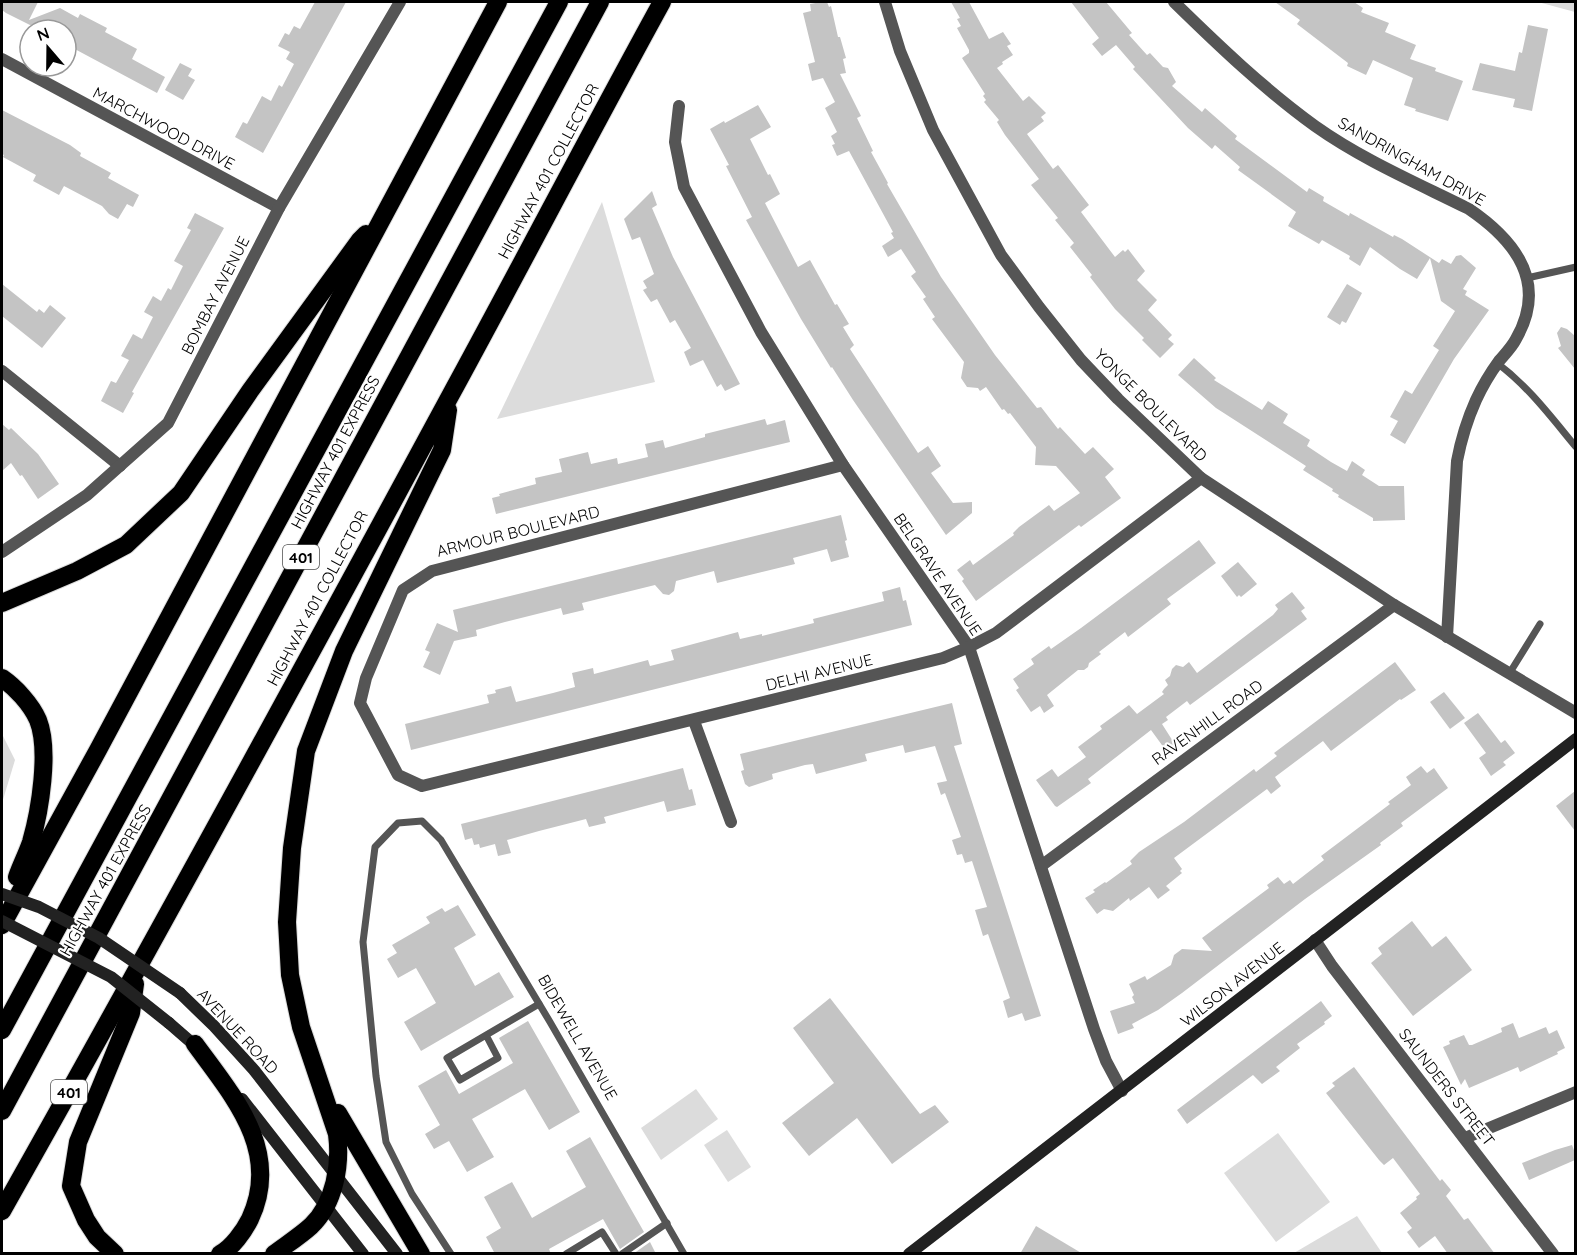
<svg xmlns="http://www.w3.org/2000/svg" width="1577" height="1255" font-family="Quicksand,sans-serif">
<rect width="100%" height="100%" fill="#fff"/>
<g fill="#dcdcdc">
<polygon points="1538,2 1575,2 1575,12"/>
<polygon points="602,202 655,382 497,419"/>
<polygon points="2,734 15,760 2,803"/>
<polygon points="696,1089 718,1119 661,1160 641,1128"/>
<polygon points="727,1130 751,1167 728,1182 704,1145"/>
<polygon points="1278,1133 1330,1202 1276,1242 1224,1173"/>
<polygon points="1357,1216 1382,1253 1294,1253"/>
</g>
<g fill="#c4c4c4">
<polygon points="2,2 38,2 29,20 60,8 78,18 80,14 107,28 105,32 137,49 132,59 165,77 157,93 71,47 66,43 66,30 40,30 6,13 2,10"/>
<polygon points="315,2 346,2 263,153 235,137 243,122 247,124 262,96 271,101 279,85 282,87 294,64 286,59 290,52 278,46 285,33 289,35 294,26 300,29"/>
<polygon points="821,2 827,2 829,7 831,6 838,37 840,37 846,58 843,59 846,73 840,74 861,116 857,118 873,151 871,152 888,183 887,184 941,277 995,355 1037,408 1041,407 1058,429 1060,427 1085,454 1093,447 1114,469 1105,477 1121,498 1081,527 1079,525 976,601 962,581 964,579 957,570 970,560 973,565 1014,535 1013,533 1019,527 1049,505 1054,511 1080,493 1056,466 1035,465 1036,447 1010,413 1008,414 1004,409 1002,410 986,387 980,391 978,388 967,387 961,378 964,362 932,319 935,317 923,299 926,297 911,276 916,272 901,249 888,257 882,246 894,238 891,233 893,232 849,151 837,156 832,145 835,144 831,136 837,132 825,108 835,102 823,78 812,81 808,64 815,62 803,13 811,11 810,4"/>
<polygon points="951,2 969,2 989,39 1003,32 1011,44 1007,46 1013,55 1002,62 1003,64 997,68 1023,101 1029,96 1046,113 1041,117 1044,121 1027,134 1053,169 1058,165 1089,205 1081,212 1115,257 1123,250 1125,252 1128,249 1145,271 1137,280 1157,300 1148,310 1172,335 1168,339 1174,344 1160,358 1142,340 1144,338 1115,309 1090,277 1092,275 1070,247 1074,243 1055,220 1058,218 1031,185 1039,179 1005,135 997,122 999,120 984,102 986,100 983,96 985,94 962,58 969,53 969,50 957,28 961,26 957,19 960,18"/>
<polygon points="1071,2 1106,2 1132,33 1129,35 1147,55 1150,53 1163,67 1168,68 1176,82 1172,86 1202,112 1205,108 1237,136 1235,139 1307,192 1309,188 1324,197 1323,201 1349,216 1350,213 1393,237 1394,235 1402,239 1439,263 1442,259 1451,264 1456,256 1461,255 1476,268 1463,289 1467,291 1465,295 1489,310 1454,359 1405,444 1390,435 1398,421 1390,417 1405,390 1412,394 1415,389 1439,350 1433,346 1455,311 1441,301 1430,258 1417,279 1400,269 1370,247 1360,266 1349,259 1350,256 1322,240 1319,244 1288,226 1296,212 1238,170 1240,167 1215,145 1212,149 1188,128 1133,69 1135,67 1116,45 1102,56 1092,44 1099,38"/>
<polygon points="1275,2 1354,2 1363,8 1361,12 1389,23 1385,32 1416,45 1410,59 1436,68 1435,71 1463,81 1448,121 1415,111 1416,109 1404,105 1413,78 1373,60 1366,75 1347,66 1348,63 1297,24 1300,20"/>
<polygon points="1528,25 1548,29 1532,111 1513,107 1515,99 1472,90 1480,63 1515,71 1519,52 1522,53"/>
<polygon points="180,63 192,69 188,76 195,80 183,100 165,90"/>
<polygon points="758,105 771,127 750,139 768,175 770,174 780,194 765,203 798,267 810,260 835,305 837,304 849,324 843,327 854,345 850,349 918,453 928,446 941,466 931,473 953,503 972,502 972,513 946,535 853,400 832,367 831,368 801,319 746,220 752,217 726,166 729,165 710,129 724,121 725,123"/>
<polygon points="2,110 70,145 81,153 80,156 111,173 108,178 139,195 133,207 127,204 118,219 109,214 102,206 64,186 59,195 33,181 36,175 3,157 4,155 2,154"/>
<polygon points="652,191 657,205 652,208 673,257 740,384 725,391 721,384 717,387 703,360 690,366 684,352 691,348 675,320 670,323 657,299 651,302 643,290 647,288 643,281 654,274 640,237 632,240 624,219"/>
<polygon points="195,213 224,228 132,392 134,393 123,413 101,401 111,381 116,383 129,360 121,356 133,334 142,339 153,317 144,312 153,296 161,301 168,288 171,290 183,266 174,261 191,230 187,228"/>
<polygon points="2,284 37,312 39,309 44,313 50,305 66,318 42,348 2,316"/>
<polygon points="1347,284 1362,293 1346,323 1342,321 1340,325 1327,317"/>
<polygon points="1561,327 1567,329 1575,336 1575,369 1558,348 1561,346 1557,333"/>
<polygon points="1194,358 1216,378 1214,380 1262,410 1268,401 1288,414 1283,423 1310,440 1307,446 1331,462 1347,471 1352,461 1365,470 1362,475 1379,486 1404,486 1405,520 1373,521 1373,518 1338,497 1339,495 1332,491 1333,489 1303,470 1306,466 1216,408 1178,375"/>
<polygon points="765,419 767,425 785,420 790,442 496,514 492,498 500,496 499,494 536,484 535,478 562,472 559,459 588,452 591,464 617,458 618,464 648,457 645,444 663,440 665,448 705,437 705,434"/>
<polygon points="2,424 9,430 11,428 38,454 59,484 38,499 22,475 20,476 11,463 2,471"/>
<polygon points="841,515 847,540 845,541 849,557 831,562 827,549 793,558 795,564 717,583 714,571 676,581 674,591 669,595 663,594 655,585 582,603 584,610 563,615 561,608 505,622 476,630 477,636 454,641 440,675 423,667 430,652 425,650 437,623 458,632 453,610"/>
<polygon points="1199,540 1216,563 1167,599 1171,604 1128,637 1125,632 1099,652 1101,654 1089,663 1088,667 1084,670 1078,670 1047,695 1054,706 1044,713 1040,706 1031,712 1016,690 1019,688 1013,679 1034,664 1031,659 1049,646 1051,649 1081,628"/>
<polygon points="1238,562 1257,584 1241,597 1239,595 1237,597 1221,576"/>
<polygon points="900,587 903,601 906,600 912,625 411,750 405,724 489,703 487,695 496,693 495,690 511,686 516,702 553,693 575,687 572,673 593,668 594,674 648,660 650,666 674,660 671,650 738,632 740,639 762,634 762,636 814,623 813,619 884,601 882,592"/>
<polygon points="1292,592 1305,608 1301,611 1307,619 1190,705 1187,701 1166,717 1168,720 1162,724 1176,746 1167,752 1151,730 1088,779 1091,783 1057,807 1055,806 1036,780 1052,769 1058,777 1086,757 1078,747 1102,729 1100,726 1129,705 1137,714 1164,694 1162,692 1164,689 1168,685 1165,680 1170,676 1172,669 1176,665 1183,667 1189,662 1197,673 1273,615 1278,609 1275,605"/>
<polygon points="1395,662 1416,690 1401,700 1400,699 1331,751 1323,741 1275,777 1281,786 1271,794 1267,789 1174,858 1182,869 1180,871 1182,873 1166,886 1170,890 1158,899 1149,887 1130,901 1129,898 1113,911 1104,909 1097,914 1085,898 1095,892 1093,890 1105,882 1106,883 1132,864 1130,861 1139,852 1184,822 1254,769 1256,772 1277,756 1274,753"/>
<polygon points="1444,692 1465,718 1450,729 1430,702"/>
<polygon points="952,703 962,744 954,746 1041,1016 1025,1021 1022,1013 1008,1018 1003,1001 1010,998 988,934 983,936 975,910 987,907 972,861 965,863 962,854 957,855 952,840 961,837 945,793 941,795 937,783 947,781 935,746 905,753 903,745 865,754 867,761 816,774 813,764 805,765 772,774 773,779 749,787 745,784 741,771 744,770 740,754"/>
<polygon points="1478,713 1501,743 1505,740 1515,753 1503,762 1506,765 1491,776 1479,758 1486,753 1464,723"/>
<polygon points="1421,766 1427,773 1434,768 1448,788 1401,823 1403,826 1380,843 1381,845 1305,899 1182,993 1158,1010 1132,1024 1134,1028 1118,1034 1110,1011 1135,1003 1132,997 1134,995 1129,984 1145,976 1147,980 1171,965 1174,955 1182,949 1212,951 1202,938 1269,888 1267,885 1278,877 1284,884 1290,880 1293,884 1324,860 1321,856 1390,804 1388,802 1411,785 1406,777"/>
<polygon points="683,768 689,790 692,789 696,805 667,812 664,801 604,817 606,823 589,827 586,819 539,831 507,840 511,853 498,856 495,844 480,848 479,844 474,845 472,838 465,840 461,824"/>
<polygon points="1575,791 1575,831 1556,806"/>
<polygon points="458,905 476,935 454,948 475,986 499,972 514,997 421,1051 404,1022 436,1003 416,968 398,978 387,959 397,953 392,945 430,923 426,917 442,908 445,912"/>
<polygon points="1412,921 1432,947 1446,936 1472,970 1413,1016 1371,963 1382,954 1378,948"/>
<polygon points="830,998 920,1114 935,1105 949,1122 892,1164 857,1118 809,1156 782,1123 834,1083 793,1028"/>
<polygon points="1321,1001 1332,1016 1324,1022 1325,1024 1297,1044 1300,1048 1276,1067 1280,1071 1262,1084 1253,1075 1187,1124 1177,1110"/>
<polygon points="528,1021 580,1112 549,1130 525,1089 472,1119 494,1157 467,1172 449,1141 434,1149 425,1134 440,1125 418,1086 446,1070 459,1094 513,1063 499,1038"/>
<polygon points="1513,1023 1519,1038 1546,1027 1549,1034 1557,1030 1565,1048 1557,1052 1558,1054 1520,1072 1518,1067 1469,1088 1465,1079 1461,1085 1443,1047 1450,1044 1449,1041 1464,1035 1469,1045 1472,1045 1502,1032 1501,1028"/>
<polygon points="1354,1067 1440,1181 1442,1179 1451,1190 1446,1196 1464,1220 1468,1218 1495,1254 1448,1254 1435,1236 1419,1248 1407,1232 1412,1228 1400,1213 1417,1199 1416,1197 1420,1194 1393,1158 1384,1165 1379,1160 1326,1093 1335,1086 1332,1083"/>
<polygon points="590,1137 644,1232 620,1249 603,1219 549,1249 551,1254 495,1254 486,1237 501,1228 484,1197 512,1182 532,1218 586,1187 566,1151"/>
<polygon points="1572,1145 1575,1153 1575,1160 1529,1180 1522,1163 1555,1150"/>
<polygon points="1036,1226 1083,1254 1020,1254"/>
<polygon points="650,1242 656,1254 633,1254"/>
</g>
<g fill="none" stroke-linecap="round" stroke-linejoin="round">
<defs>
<g id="highway">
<polyline points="2,603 77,571 126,545 181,493 250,391 360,240 366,234"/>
<path d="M2,678c13,9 29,26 36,42 12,30 2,91 -7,122 -4,12 -10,23 -14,35"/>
<polyline points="2,925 98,750 498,2"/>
<polyline points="2,1030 559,2"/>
<path d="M195,1044c38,52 87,107 55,175 -6,12 -18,29 -30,35"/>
<polyline points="2,1111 600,2"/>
<polyline points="338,1113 421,1254"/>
<path d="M2,1211c152,-269 300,-541 447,-813 72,-132 141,-265 213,-396"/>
<polyline points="115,1254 97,1237 86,1220 71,1186 78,1142 131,1013 135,984"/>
<path d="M274,1254c12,-9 26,-18 37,-28 24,-23 30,-62 26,-92l-36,-107 -11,-52 -3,-53 5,-74 14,-97 38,-100 98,-201 6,-40"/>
</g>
</defs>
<use href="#highway" stroke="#dbdbdb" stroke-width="20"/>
<g stroke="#555" stroke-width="7">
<polyline points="1527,278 1576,267"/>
<path d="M1497,363c32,24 54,54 79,84"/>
<polyline points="1509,674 1540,624"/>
<polyline points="486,1035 498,1058 460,1080 447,1058 539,1004"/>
<polyline points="451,1254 412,1194 386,1142 376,1076 363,942 375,847 398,823 422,821 441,840 550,1022 684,1254"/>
<polyline points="566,1254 602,1232 616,1254"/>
<polyline points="622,1254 667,1223"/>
</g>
<g stroke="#555" stroke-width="12">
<polyline points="885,2 900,51 933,130 1001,255 1039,307 1081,360 1118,399 1201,478 1394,605 1576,713"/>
<path d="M1174,2c45,44 90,87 141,124 48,34 102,57 154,83 47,32 79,74 47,130 -4,8 -11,15 -17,22 -8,11 -17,26 -23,39 -9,20 -15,40 -19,61l-10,176"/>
<polyline points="2,59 279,208"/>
<polyline points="679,106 675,142 684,187 761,332 843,465 969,647 1094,1029 1106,1061 1122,1091"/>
<polyline points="2,371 120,466"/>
<polyline points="843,465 432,571 403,590 366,678 360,703 398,775 422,786 943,658 969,647 996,633 1201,478"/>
<polyline points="2,552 87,495 168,423 279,208 400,2"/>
<polyline points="694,721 731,822"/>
<polyline points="1041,866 1394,605"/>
<polyline points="1315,940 1332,966 1553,1254"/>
<polyline points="1465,1138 1576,1092"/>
</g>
<g stroke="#222" stroke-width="12">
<polyline points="180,993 214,1026 254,1070 397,1254"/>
<polyline points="169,1023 200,1050"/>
<polyline points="242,1099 363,1254"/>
<polyline points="909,1254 1576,739"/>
</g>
<use href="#highway" stroke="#000" stroke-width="18"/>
<g stroke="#222" stroke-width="12">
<polyline points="2,894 39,907 99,938 180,993"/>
<polyline points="2,921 111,977 169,1023"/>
</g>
</g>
<g text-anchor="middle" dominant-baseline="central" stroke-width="4.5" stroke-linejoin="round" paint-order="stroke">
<g fill="#fff" stroke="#4c4c4c" stroke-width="1.5">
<rect x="283" y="545" width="36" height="24" rx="4.5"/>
<rect x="51" y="1080" width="36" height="24" rx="4.5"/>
</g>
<g font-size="15" font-weight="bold" fill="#000">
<text x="301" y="557">401</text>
<text x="69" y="1092">401</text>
</g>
<g font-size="16" fill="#000" stroke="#fff">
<text transform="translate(164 128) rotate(28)">MARCHWOOD DRIVE</text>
<text transform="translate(1412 161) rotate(29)">SANDRINGHAM DRIVE</text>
<text transform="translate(548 171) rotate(-62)">HIGHWAY 401 COLLECTOR</text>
<text transform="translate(215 295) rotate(-63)">BOMBAY AVENUE</text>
<text transform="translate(1151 405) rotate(45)">YONGE BOULEVARD</text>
<text transform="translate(335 452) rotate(-62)">HIGHWAY 401 EXPRESS</text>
<text transform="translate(518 531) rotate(-14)">ARMOUR BOULEVARD</text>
<text transform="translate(938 574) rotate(56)">BELGRAVE AVENUE</text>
<text transform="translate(317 598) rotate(-62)">HIGHWAY 401 COLLECTOR</text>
<text transform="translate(819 672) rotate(-14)">DELHI AVENUE</text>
<text transform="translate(1207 722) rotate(-36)">RAVENHILL ROAD</text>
<text transform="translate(105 880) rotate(-61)">HIGHWAY 401 EXPRESS</text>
<text transform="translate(1232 984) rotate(-38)">WILSON AVENUE</text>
<text transform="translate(238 1031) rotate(47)">AVENUE ROAD</text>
<text transform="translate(578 1037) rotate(60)">BIDEWELL AVENUE</text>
<text transform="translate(1447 1087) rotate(52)">SAUNDERS STREET</text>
</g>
</g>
<rect width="1577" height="1255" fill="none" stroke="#000000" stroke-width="6"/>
<g transform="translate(48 48) rotate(340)"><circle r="28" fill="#ffffff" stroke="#999999" stroke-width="1.5"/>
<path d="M0-4.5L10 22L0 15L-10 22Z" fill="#000000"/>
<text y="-9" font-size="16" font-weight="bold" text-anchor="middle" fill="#000000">N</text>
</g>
</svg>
